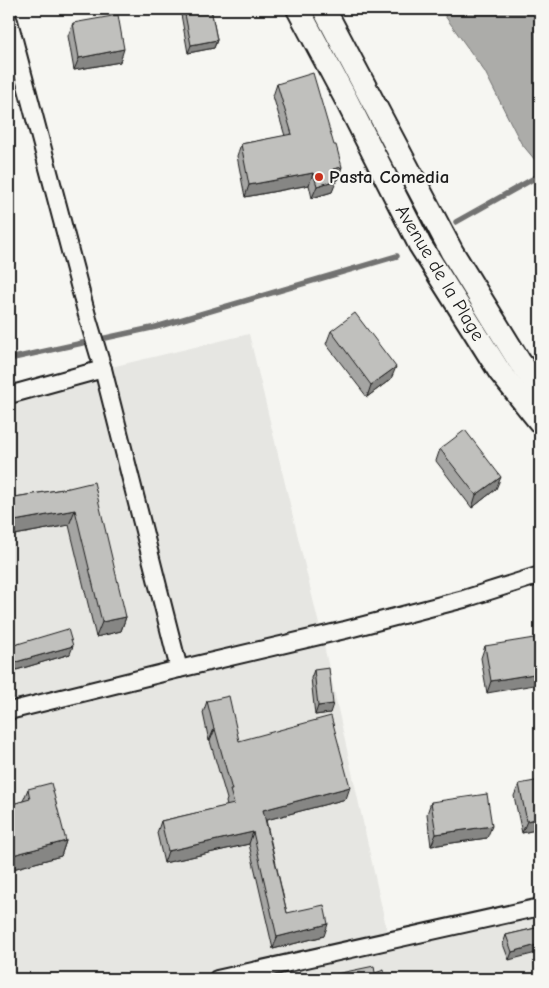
<svg xmlns="http://www.w3.org/2000/svg" width="549" height="988" font-family="'Comic Neue',sans-serif">
<rect width="100%" height="100%" fill="#f6f6f2"/>
<filter id="ink" filterUnits="userSpaceOnUse"><feTurbulence type="fractalNoise" baseFrequency=".02" numOctaves="2"/><feDisplacementMap in="SourceGraphic" scale="10" xChannelSelector="R" yChannelSelector="G"/><feConvolveMatrix kernelMatrix="1 2 1 2 8 2 1 2 1" color-interpolation-filters="sRGB"/></filter>
<g filter="url(#ink)">
<polygon fill="#e6e6e2" points="249,334 323,641 389,940 540,907 540,979 9,979 9,395 103,369"/>
<polygon fill="#acaca9" stroke="#727271" points="440,9 540,9 540,166 521,143 485,72"/>
<g fill="none" stroke-linecap="round" stroke-linejoin="round">
<g stroke="#727271" stroke-width="5.5">
<polyline points="456,222 540,175"/>
<polyline points="9,359 156,327 397,256"/>
</g>
<defs>
<g id="street">
<polyline points="9,21 88,319 103,369 179,669"/>
<polyline points="9,395 103,369"/>
<polyline points="9,711 179,669 345,630 464,599 540,575"/>
<polyline points="217,979 540,907"/>
</g>
<g id="secondary">
<polyline points="298,9 346,99 420,245 500,372 540,422"/>
<polyline points="324,9 452,252 519,361 540,389"/>
</g>
</defs>
<use href="#street" stroke="#1c1c1c" stroke-width="20"/>
<use href="#secondary" stroke="#1c1c1c" stroke-width="26"/>
<use href="#street" stroke="#f6f6f2" stroke-width="16"/>
<use href="#secondary" stroke="#f6f6f2" stroke-width="22"/>
</g>
<g fill="#a5a5a3" stroke="#1c1c1c">
<polygon points="180,9 211,9 217,40 214,48 188,53"/>
<polygon points="73,23 120,62 74,70 68,36"/>
<polygon points="277,84 338,179 336,179 332,192 312,198 309,185 245,197 237,156 241,144 285,136 273,96"/>
<polygon points="331,331 391,379 367,397 326,344"/>
<polygon points="440,449 496,489 472,508 436,461"/>
<polygon points="69,488 126,617 121,631 96,637 69,525 9,536 9,498"/>
<polygon points="11,646 70,654 13,671 9,657 9,653"/>
<polygon points="485,646 536,655 487,693 481,658"/>
<polygon points="314,670 330,713 315,715 311,678"/>
<polygon points="207,701 239,741 346,799 266,820 287,913 324,936 273,949 249,844 164,863 157,833 161,821 227,806 226,802 227,799 210,741 209,741 203,713"/>
<polygon points="519,784 540,829 522,833 514,796"/>
<polygon points="28,789 66,841 61,856 9,870 9,805 23,801"/>
<polygon points="431,802 487,838 431,846 427,814"/>
<polygon points="540,927 509,960 503,944 506,935"/>
</g>
<g fill="#868684" stroke="#1c1c1c">
<polygon points="217,40 214,48 188,53 191,45"/>
<polygon points="124,49 120,62 74,70 79,58"/>
<polygon points="342,167 338,179 329,181 333,169"/>
<polygon points="313,173 309,185 245,197 249,185"/>
<polygon points="337,180 332,192 312,198 317,186"/>
<polygon points="396,367 391,379 367,397 371,385"/>
<polygon points="501,477 496,489 472,508 476,495"/>
<polygon points="75,510 69,525 9,536 9,522"/>
<polygon points="126,617 121,631 96,637 102,622"/>
<polygon points="73,646 70,654 13,671 16,662"/>
<polygon points="540,673 540,684 487,693 491,681"/>
<polygon points="333,704 330,713 315,715 318,706"/>
<polygon points="214,729 215,729 210,741 209,741"/>
<polygon points="350,787 346,799 259,822 263,810"/>
<polygon points="540,818 540,829 522,833 527,821"/>
<polygon points="492,826 487,838 431,846 436,834"/>
<polygon points="253,832 249,844 164,863 168,851"/>
<polygon points="66,841 61,856 9,870 9,856"/>
<polygon points="328,924 324,936 273,949 277,937"/>
<polygon points="540,944 540,952 509,960 512,952"/>
</g>
<g fill="#c0c0bd" stroke="#1c1c1c">
<polygon points="184,9 211,9 217,40 191,45"/>
<polygon points="118,15 124,49 79,58 73,23"/>
<polygon points="313,73 334,145 336,145 342,167 333,169 337,180 317,186 313,173 249,185 241,144 292,134 277,84"/>
<polygon points="355,313 396,367 371,385 331,331"/>
<polygon points="465,430 501,477 476,495 440,449"/>
<polygon points="94,482 126,617 102,622 75,510 9,522 9,498 69,488"/>
<polygon points="68,629 73,646 16,662 11,646"/>
<polygon points="534,638 536,655 540,654 540,673 491,681 485,646"/>
<polygon points="329,668 333,704 318,706 314,670"/>
<polygon points="229,696 239,741 331,716 350,787 263,810 287,913 324,905 328,924 277,937 253,832 168,851 161,821 234,804 230,790 232,790 215,729 214,729 207,701"/>
<polygon points="540,780 540,818 527,821 519,784"/>
<polygon points="51,783 66,841 9,856 9,805 30,799 28,789"/>
<polygon points="487,794 492,826 436,834 431,802"/>
<polygon points="540,927 540,944 512,952 506,935"/>
<polygon points="374,966 375,973 384,970 386,979 337,979 336,974"/>
</g>
</g>
<circle fill="#c8321e" stroke="#f6f6f2" stroke-width="2" cx="319" cy="177" r="5"/>
<g text-anchor="middle" dominant-baseline="central" stroke-width="4" stroke-linejoin="round" paint-order="stroke">
<g font-size="19" font-weight="bold" fill="#1c1c1c" stroke="#f6f6f2" text-anchor="start">
<text x="329" y="177">Pasta Comedia</text>
</g>
<g font-size="19" fill="#1c1c1c" stroke="#f6f6f2">
<text transform="translate(440 273) rotate(59)">Avenue de la Plage</text>
</g>
</g>
<rect width="549" height="988" fill="none" stroke="#f6f6f2" stroke-width="30"/>
<rect x="15" y="15" width="519" height="958" fill="none" stroke="#1c1c1c" stroke-width="2" filter="url(#ink)"/>
</svg>
